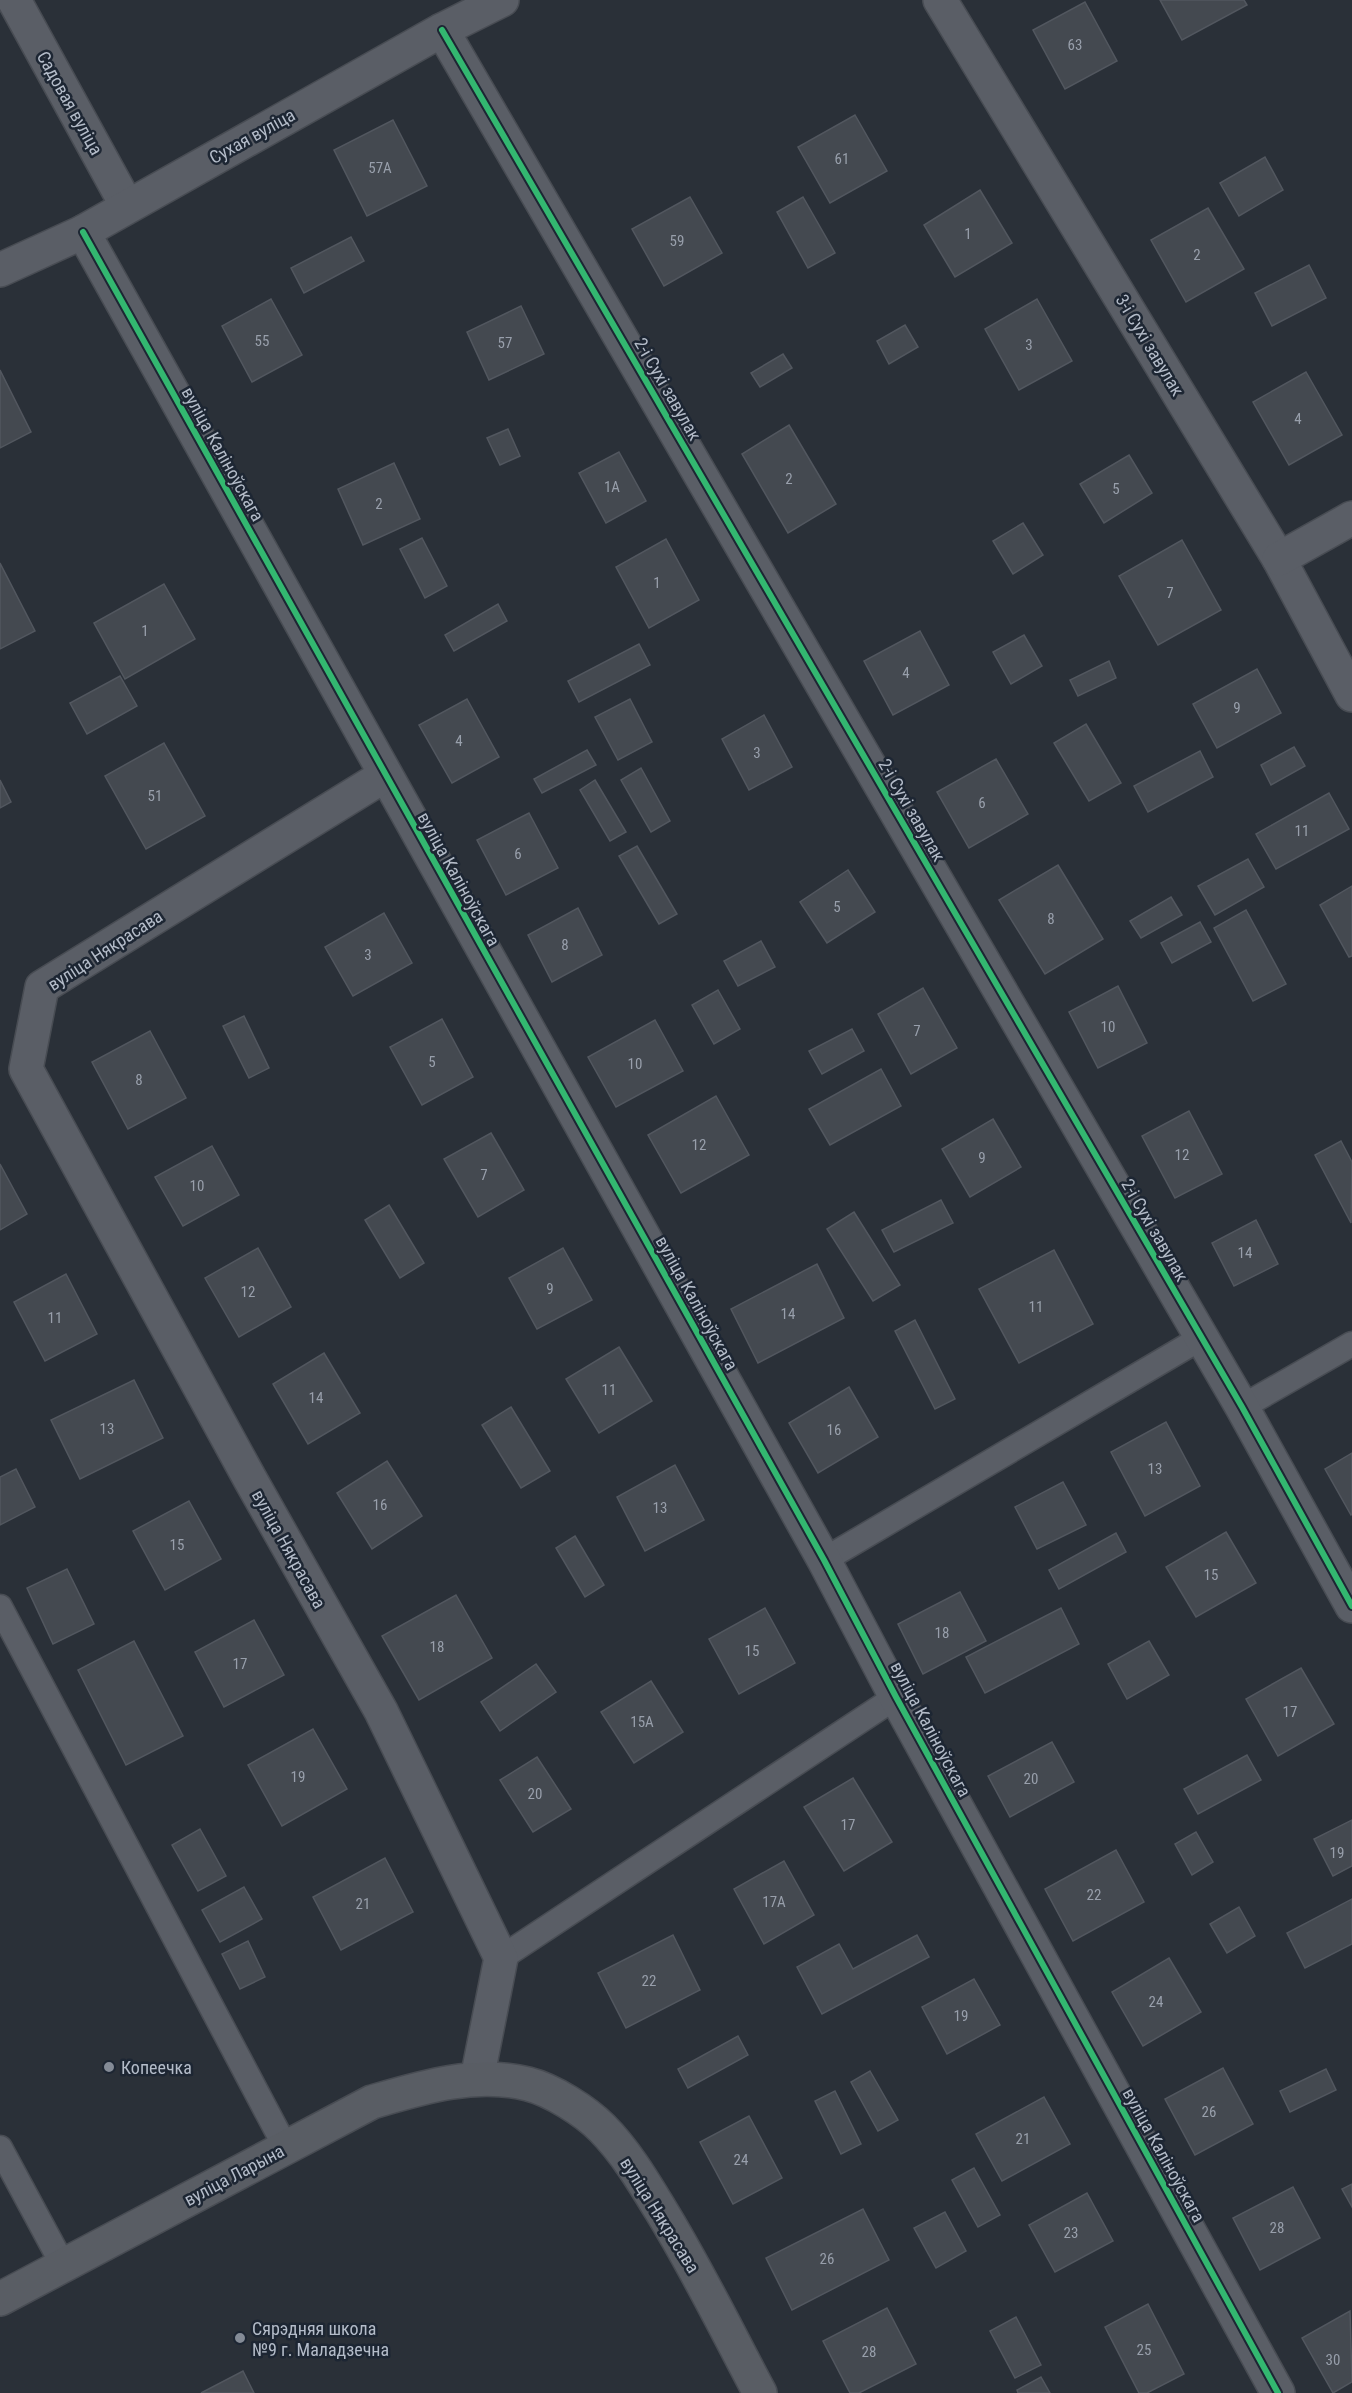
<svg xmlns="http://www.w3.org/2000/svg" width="1352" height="2393" font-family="'Roboto Condensed',sans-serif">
<rect width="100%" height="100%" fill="#2a3038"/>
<g fill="#444950" stroke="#52575f" stroke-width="1.5">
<polygon points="1160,0 1244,0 1247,5 1182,40"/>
<polygon points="1085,2 1117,61 1065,89 1033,30"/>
<polygon points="855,115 887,171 830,203 798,147"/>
<polygon points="393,120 427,186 367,216 334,150"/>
<polygon points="1265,157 1283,190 1239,216 1220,183"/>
<polygon points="980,190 1012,243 955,277 924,225"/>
<polygon points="690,197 722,253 664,286 632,229"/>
<polygon points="803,197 835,253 808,268 777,212"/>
<polygon points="1208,208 1244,269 1186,302 1151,240"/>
<polygon points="351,237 364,261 304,293 291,268"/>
<polygon points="1309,265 1326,298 1272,326 1255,293"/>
<polygon points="271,299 302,355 252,382 222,326"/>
<polygon points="1037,299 1072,361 1019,390 985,329"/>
<polygon points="521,306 544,354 489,380 467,332"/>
<polygon points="905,325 918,347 889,364 877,341"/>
<polygon points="783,354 792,368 760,387 751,373"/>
<polygon points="0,370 31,432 0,448"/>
<polygon points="1306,372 1342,435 1289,465 1253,402"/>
<polygon points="789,425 836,504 788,533 742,454"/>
<polygon points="508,429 520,456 500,465 487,438"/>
<polygon points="619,452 646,501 606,523 579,473"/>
<polygon points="1129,455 1152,493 1104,523 1080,484"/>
<polygon points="394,463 420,519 363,545 338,489"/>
<polygon points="1023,523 1043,555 1013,574 993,541"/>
<polygon points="422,538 447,586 425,598 400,549"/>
<polygon points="666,539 699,600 649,628 616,567"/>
<polygon points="1182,540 1221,610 1158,645 1119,576"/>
<polygon points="0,563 35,631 0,649"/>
<polygon points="164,584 195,639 125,679 94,623"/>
<polygon points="498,604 507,621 454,651 445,635"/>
<polygon points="920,631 949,685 893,715 864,661"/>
<polygon points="1024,635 1042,666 1011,684 993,652"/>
<polygon points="639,644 650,665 579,702 568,681"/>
<polygon points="1109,661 1116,678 1078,696 1070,680"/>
<polygon points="1257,669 1281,713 1217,748 1193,704"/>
<polygon points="120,676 137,706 87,734 70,703"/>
<polygon points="467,699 499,757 452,783 419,725"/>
<polygon points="630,699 652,742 618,760 595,717"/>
<polygon points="764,715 792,767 749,790 722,739"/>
<polygon points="1086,724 1121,783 1089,801 1054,743"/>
<polygon points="164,743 205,816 146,849 105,776"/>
<polygon points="1294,747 1305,766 1271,785 1261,765"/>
<polygon points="587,750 596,765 542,793 534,779"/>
<polygon points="1200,751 1213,777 1148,812 1134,786"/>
<polygon points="996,759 1028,814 969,848 937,792"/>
<polygon points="641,768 670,821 651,832 621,780"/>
<polygon points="0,780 11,802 0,808"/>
<polygon points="595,780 626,832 610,841 580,790"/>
<polygon points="1329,793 1349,829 1276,869 1256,834"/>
<polygon points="529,813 558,868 506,895 477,840"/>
<polygon points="637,846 677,914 659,924 619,856"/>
<polygon points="1248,859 1264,887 1215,915 1198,886"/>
<polygon points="1058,865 1103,939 1045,974 999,900"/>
<polygon points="848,870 875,912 827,943 800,902"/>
<polygon points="1352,886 1352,956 1349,957 1320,905"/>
<polygon points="1171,897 1182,915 1141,938 1130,921"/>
<polygon points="578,908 602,955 552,982 528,935"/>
<polygon points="1246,910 1286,984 1253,1001 1214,928"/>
<polygon points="384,913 412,963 353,996 325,947"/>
<polygon points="1200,922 1211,942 1172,963 1161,943"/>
<polygon points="761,941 775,967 738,986 724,961"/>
<polygon points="1118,986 1147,1043 1098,1068 1069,1012"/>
<polygon points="923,988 957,1048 911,1074 878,1014"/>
<polygon points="718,990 740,1029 714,1044 692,1005"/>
<polygon points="244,1016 269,1068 249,1078 223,1026"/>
<polygon points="442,1019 473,1077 422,1105 390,1047"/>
<polygon points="655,1020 683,1071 616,1107 588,1057"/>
<polygon points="852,1029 864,1051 822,1074 809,1051"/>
<polygon points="150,1031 186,1098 128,1129 92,1062"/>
<polygon points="881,1069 901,1106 830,1145 809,1109"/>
<polygon points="716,1096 749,1155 681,1193 648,1135"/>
<polygon points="1189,1111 1222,1174 1175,1198 1142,1136"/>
<polygon points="993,1119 1021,1167 970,1197 942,1149"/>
<polygon points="491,1133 524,1190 478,1217 444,1159"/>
<polygon points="1341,1141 1352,1162 1351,1223 1315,1155"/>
<polygon points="212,1146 239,1195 183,1226 155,1177"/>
<polygon points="0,1164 27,1214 0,1230"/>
<polygon points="941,1200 953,1223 894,1252 882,1230"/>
<polygon points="389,1205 424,1263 400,1278 365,1220"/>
<polygon points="854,1212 900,1285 873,1301 827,1229"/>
<polygon points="1256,1220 1278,1264 1234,1286 1212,1243"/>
<polygon points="258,1248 291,1307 239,1337 205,1278"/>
<polygon points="563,1248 592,1300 537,1329 509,1278"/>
<polygon points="1054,1250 1093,1324 1019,1363 979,1289"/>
<polygon points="817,1264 844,1318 758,1363 731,1309"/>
<polygon points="66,1274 97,1334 45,1361 14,1302"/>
<polygon points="915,1320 955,1399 935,1409 895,1331"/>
<polygon points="619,1347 652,1401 599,1433 566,1379"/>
<polygon points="324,1353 360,1413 308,1444 273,1384"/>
<polygon points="134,1380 163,1438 80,1479 51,1420"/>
<polygon points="849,1387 878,1437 818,1473 789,1423"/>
<polygon points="511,1407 550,1471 521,1488 482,1425"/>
<polygon points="1166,1422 1200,1486 1145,1516 1111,1452"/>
<polygon points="1352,1453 1352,1514 1351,1515 1325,1469"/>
<polygon points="387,1461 422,1516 372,1549 337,1493"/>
<polygon points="675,1465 704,1520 645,1551 617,1497"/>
<polygon points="16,1469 35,1507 0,1525 0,1477"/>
<polygon points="1063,1482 1086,1525 1037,1549 1015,1507"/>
<polygon points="189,1501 221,1559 165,1590 133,1531"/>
<polygon points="1226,1532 1256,1583 1196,1617 1166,1567"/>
<polygon points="1116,1533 1126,1552 1059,1589 1049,1570"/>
<polygon points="575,1536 604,1585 585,1597 556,1548"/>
<polygon points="67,1569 94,1624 53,1644 27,1588"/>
<polygon points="960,1592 986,1641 923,1674 898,1624"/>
<polygon points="456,1595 492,1658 419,1700 382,1636"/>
<polygon points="765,1608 795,1663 739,1694 709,1639"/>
<polygon points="1061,1608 1079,1644 985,1693 966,1657"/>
<polygon points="254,1620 284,1675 224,1707 195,1652"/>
<polygon points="134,1641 183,1736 126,1765 78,1670"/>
<polygon points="1149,1641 1169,1675 1127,1699 1108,1664"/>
<polygon points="536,1664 556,1692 500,1731 481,1702"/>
<polygon points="1301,1668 1334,1724 1278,1756 1246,1699"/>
<polygon points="651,1681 683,1732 634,1763 601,1712"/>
<polygon points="313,1729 347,1789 282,1826 248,1765"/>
<polygon points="1052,1742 1074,1782 1010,1817 988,1776"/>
<polygon points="1247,1755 1261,1780 1198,1814 1184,1789"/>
<polygon points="537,1757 571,1809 533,1832 500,1780"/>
<polygon points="853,1778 892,1842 844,1871 804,1807"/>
<polygon points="1352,1820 1352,1866 1333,1876 1314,1839"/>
<polygon points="200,1829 226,1876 198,1891 172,1845"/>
<polygon points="1196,1832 1213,1862 1192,1875 1175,1844"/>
<polygon points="1116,1850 1144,1902 1073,1941 1045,1889"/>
<polygon points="385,1858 413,1912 341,1950 313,1897"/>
<polygon points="784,1861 814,1915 764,1944 734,1889"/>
<polygon points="244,1887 262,1919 220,1942 202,1910"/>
<polygon points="1352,1899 1352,1944 1305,1968 1287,1933"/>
<polygon points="1239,1907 1255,1936 1227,1953 1210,1924"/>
<polygon points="673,1935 700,1990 626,2028 598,1973"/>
<polygon points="917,1935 929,1957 822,2014 797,1967 839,1944 853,1969"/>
<polygon points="248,1941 265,1977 240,1989 222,1954"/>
<polygon points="1169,1958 1201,2012 1143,2046 1112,1992"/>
<polygon points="974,1979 1000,2025 947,2054 922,2007"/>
<polygon points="738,2036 748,2055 688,2088 678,2069"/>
<polygon points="1223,2068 1253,2124 1195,2155 1165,2099"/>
<polygon points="1326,2069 1336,2090 1290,2112 1280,2091"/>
<polygon points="870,2071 898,2120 878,2131 851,2082"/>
<polygon points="835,2091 861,2144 841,2154 815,2101"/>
<polygon points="1044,2097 1070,2144 1002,2181 976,2134"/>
<polygon points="749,2116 782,2178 733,2204 700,2142"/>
<polygon points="974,2168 1000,2215 978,2227 952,2180"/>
<polygon points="1352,2184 1352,2207 1342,2189"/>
<polygon points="1293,2187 1320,2238 1260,2270 1233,2218"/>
<polygon points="1087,2193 1113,2241 1055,2272 1029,2225"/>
<polygon points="863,2209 889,2260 792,2310 766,2258"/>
<polygon points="945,2212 966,2251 936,2268 914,2228"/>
<polygon points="1148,2304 1184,2374 1147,2393 1139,2393 1105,2327"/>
<polygon points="887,2308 916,2364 859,2393 850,2393 823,2341"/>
<polygon points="1350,2311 1352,2382 1333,2393 1302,2338"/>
<polygon points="1016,2317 1041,2365 1015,2378 990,2331"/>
<polygon points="243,2371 254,2393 201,2393"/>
<polygon points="1041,2377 1050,2393 1018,2393 1017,2390"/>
</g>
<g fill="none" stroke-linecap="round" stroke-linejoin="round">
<defs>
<g id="lane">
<polyline points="1242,1407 1352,1344"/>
<polyline points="824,1560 1201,1338"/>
<polyline points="0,1607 286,2148"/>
<polyline points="501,1958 896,1697"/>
<polyline points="0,2148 63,2265"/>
</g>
<g id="street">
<polyline points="14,0 127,206"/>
<polyline points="940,0 1279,559 1352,695"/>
<polyline points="442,30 1242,1407 1352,1606"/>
<polyline points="83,232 824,1560 896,1697 1278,2393"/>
<polyline points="0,270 83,232 442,30 502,0"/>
<polyline points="1279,559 1352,518"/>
<polyline points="384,776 42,987 26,1069 250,1479 381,1711 501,1958 477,2079"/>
</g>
<path id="secondary" d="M0,2299l372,-197c51,-15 103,-31 156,-18 24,6 57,27 74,44 23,23 41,53 58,81 37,60 67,122 100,184"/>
</defs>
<use href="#lane" stroke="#484c53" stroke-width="27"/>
<use href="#street" stroke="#484c53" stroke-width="36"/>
<use href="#secondary" stroke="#484c53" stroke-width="36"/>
<use href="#lane" stroke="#5a5e66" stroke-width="24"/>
<use href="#street" stroke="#5a5e66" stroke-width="33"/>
<use href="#secondary" stroke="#595d64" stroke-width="33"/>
<defs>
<g id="cycleway">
<polyline points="442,30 1242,1407 1352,1606"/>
<polyline points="83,232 824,1560 896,1697 1278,2393"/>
</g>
</defs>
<use href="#cycleway" stroke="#1d2633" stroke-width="10"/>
<use href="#cycleway" stroke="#33b770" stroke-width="6"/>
</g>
<g fill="#848b96" stroke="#1d2633" stroke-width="2">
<circle cx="109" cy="2067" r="6"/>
<circle cx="240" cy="2338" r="6"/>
</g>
<g text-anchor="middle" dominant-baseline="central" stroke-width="5" stroke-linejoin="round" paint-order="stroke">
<g font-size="15" fill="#989fab">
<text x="1075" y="45">63</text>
<text x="842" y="159">61</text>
<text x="380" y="168">57А</text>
<text x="968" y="234">1</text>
<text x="677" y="241">59</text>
<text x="1197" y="255">2</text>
<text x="262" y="341">55</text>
<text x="505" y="343">57</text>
<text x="1029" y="345">3</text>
<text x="1298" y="419">4</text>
<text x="789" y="479">2</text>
<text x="612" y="487">1А</text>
<text x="1116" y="489">5</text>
<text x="379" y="504">2</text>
<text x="657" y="583">1</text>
<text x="1170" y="593">7</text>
<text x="145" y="631">1</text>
<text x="906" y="673">4</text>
<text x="1237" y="708">9</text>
<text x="459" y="741">4</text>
<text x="757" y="753">3</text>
<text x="155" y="796">51</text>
<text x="982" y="803">6</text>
<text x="1302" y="831">11</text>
<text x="518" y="854">6</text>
<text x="837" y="907">5</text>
<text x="1051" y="919">8</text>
<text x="565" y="945">8</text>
<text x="368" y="955">3</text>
<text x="1108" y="1027">10</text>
<text x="917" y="1031">7</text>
<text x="432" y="1062">5</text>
<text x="635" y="1064">10</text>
<text x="139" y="1080">8</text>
<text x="699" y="1145">12</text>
<text x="1182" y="1155">12</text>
<text x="982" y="1158">9</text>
<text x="484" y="1175">7</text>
<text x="197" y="1186">10</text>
<text x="1245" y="1253">14</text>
<text x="550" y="1289">9</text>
<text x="248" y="1292">12</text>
<text x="1036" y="1307">11</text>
<text x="788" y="1314">14</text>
<text x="55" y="1318">11</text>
<text x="609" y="1390">11</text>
<text x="316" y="1398">14</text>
<text x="107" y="1429">13</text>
<text x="834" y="1430">16</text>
<text x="1155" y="1469">13</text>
<text x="380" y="1505">16</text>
<text x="660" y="1508">13</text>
<text x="177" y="1545">15</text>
<text x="1211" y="1575">15</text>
<text x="942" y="1633">18</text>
<text x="437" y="1647">18</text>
<text x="752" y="1651">15</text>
<text x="240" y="1664">17</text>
<text x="1290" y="1712">17</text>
<text x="642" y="1722">15А</text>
<text x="298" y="1777">19</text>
<text x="1031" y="1779">20</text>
<text x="535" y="1794">20</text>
<text x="848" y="1825">17</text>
<text x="1337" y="1853">19</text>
<text x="1094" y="1895">22</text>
<text x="774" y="1902">17А</text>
<text x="363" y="1904">21</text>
<text x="649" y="1981">22</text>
<text x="1156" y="2002">24</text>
<text x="961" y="2016">19</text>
<text x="1209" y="2112">26</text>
<text x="1023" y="2139">21</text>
<text x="741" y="2160">24</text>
<text x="1277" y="2228">28</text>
<text x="1071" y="2233">23</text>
<text x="827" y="2259">26</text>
<text x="1144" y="2350">25</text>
<text x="869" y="2352">28</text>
<text x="1333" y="2360">30</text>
</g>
<g font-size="18" fill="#b4bcc9" stroke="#1d2633">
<text transform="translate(70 103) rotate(61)">Садовая вуліца</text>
<text transform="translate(252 136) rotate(-29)">Сухая вуліца</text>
<text transform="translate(1150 345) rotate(59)">3-і Сухі завулак</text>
<text transform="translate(668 389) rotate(60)">2-і Сухі завулак</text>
<text transform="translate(223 454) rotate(61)">вуліца Каліноўскага</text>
<text transform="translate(912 810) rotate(60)">2-і Сухі завулак</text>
<text transform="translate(459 879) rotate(61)">вуліца Каліноўскага</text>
<text transform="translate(105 950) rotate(-33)">вуліца Някрасава</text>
<text transform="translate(1155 1230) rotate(60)">2-і Сухі завулак</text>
<text transform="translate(697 1303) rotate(61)">вуліца Каліноўскага</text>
<text transform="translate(289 1549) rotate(61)">вуліца Някрасава</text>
<text transform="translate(931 1729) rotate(62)">вуліца Каліноўскага</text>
<text transform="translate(1164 2155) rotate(61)">вуліца Каліноўскага</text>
<text transform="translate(234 2175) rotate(-28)">вуліца Ларына</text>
<text transform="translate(660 2215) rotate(58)">вуліца Някрасава</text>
</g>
<g font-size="18" fill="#b4bcc9" stroke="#1d2633" text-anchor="start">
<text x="121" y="2067">Копеечка</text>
<text x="252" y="2328">Сярэдняя школа<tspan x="252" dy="21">№9 г. Маладзечна</tspan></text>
</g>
</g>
</svg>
